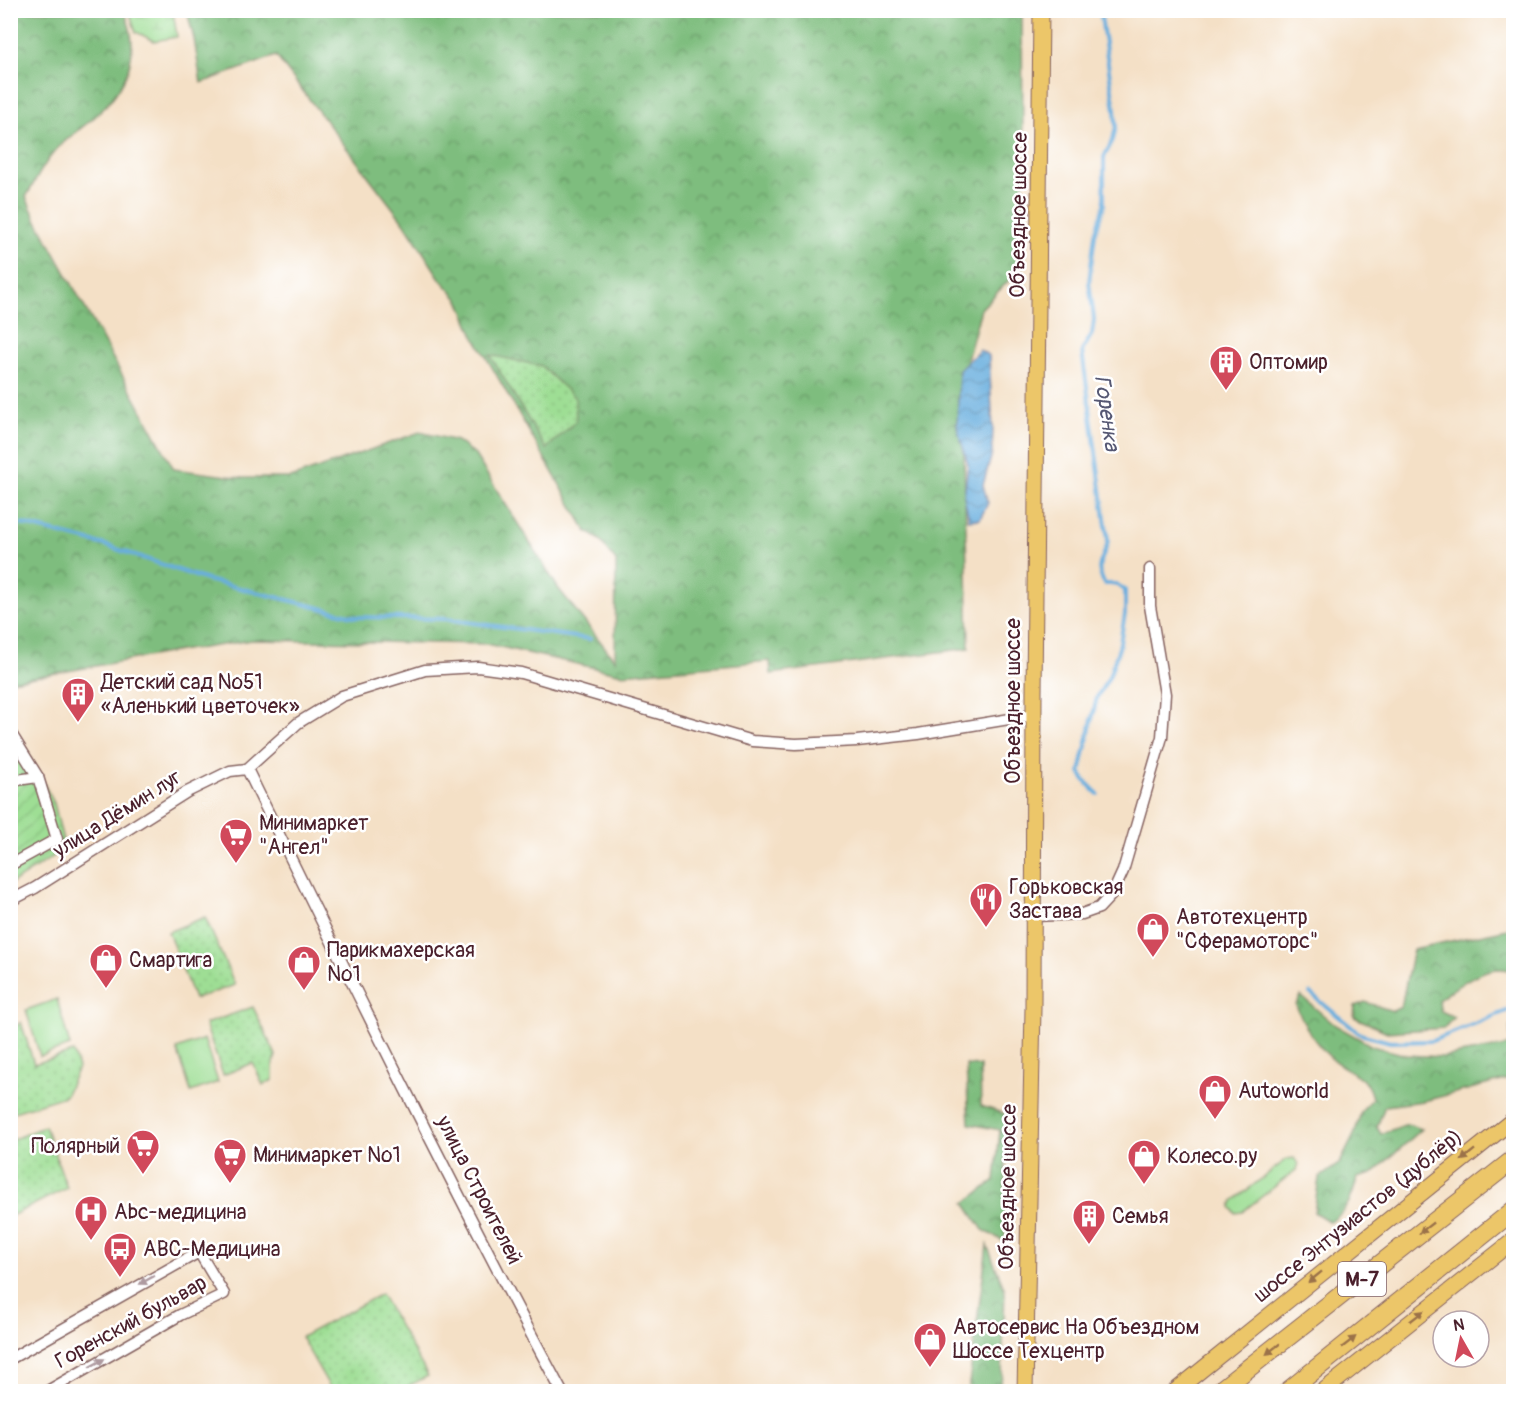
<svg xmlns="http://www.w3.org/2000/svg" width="1524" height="1402" font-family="Pangolin,sans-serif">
<defs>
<pattern id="forest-crowns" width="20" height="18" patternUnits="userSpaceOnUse" patternTransform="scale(1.5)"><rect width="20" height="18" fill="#7ebd7e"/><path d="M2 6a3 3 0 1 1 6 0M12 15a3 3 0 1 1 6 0" fill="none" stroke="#699967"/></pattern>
<pattern id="wetland-marsh" width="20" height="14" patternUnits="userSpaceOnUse" patternTransform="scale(1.5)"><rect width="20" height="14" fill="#9ede94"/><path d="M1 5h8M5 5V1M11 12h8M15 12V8" fill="none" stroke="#8abe80"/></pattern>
<pattern id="park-dots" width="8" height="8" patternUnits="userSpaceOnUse" patternTransform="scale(1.5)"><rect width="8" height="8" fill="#9ede94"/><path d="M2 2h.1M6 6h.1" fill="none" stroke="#8abe80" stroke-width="1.8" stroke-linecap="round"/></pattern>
<pattern id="garden-furrows" width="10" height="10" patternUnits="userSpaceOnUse" patternTransform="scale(1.5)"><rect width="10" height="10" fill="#9ede94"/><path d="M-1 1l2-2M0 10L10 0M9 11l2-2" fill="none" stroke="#8abe80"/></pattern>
<pattern id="water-waves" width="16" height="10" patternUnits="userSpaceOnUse" patternTransform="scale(1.5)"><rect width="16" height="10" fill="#68aede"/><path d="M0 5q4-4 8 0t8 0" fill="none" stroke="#588db4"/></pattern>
</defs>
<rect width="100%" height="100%" fill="#fff"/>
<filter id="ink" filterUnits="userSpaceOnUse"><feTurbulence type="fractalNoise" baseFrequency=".0167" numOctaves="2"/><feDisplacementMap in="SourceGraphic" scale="12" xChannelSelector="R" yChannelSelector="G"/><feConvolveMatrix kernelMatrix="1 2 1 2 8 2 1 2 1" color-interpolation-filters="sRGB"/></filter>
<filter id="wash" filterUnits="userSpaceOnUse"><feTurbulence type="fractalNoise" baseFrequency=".008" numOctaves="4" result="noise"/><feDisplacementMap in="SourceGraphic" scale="24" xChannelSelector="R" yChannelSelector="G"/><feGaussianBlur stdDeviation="1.35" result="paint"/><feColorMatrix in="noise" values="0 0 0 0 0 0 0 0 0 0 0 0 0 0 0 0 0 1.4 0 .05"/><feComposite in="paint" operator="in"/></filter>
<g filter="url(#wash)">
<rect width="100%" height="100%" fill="#f4e0c6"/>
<g fill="#9ede94" stroke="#747e60" stroke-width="1.5">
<polygon points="57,999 70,1046 40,1056 26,1010"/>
<polygon points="204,1039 218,1082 191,1092 177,1049"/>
<polygon points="1294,1158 1298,1164 1296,1170 1242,1212 1235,1213 1231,1207 1233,1201 1287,1159"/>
</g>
<g fill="url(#forest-crowns)" stroke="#646e54" stroke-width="1.5">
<path d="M11,11h113c17,38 6,70 -23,100 -13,13 -29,23 -42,36 -14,14 -23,33 -33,50l10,22 138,250 68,9h49l129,-46 37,9 18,14 83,133 57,72 1,-99 -17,-22 -12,-7 -113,-196 -15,-36 -18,-20 -36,-56 -129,-168 -75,27 -7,-44 -7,-28h835l2,254 -43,44 -19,69 7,270 -198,26 -1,-13 -148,13 -135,-30 -235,-4 -55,9h-6l-180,32z"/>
<path d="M1513,928v43c-28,-9 -53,14 -75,29l3,11 13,6 -10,11 -57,4 -33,-15 1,-11 10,-4 28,9 8,-4 12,-58z"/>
<path d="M1301,996l34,29 37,21 34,9 37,2 68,-12 -1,-19 3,-4v56l-89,23 -39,5 -8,21 4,7 26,-10 15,5 -50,45 -15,4c-4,18 -10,34 -27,44l-16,-10 5,-34 21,-15 14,-28 7,-23 11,-13c-4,-26 -26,-26 -42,-42 -15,-14 -27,-33 -34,-52z"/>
<polygon points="966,1065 980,1066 981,1106 1006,1114 1005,1242 983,1230 965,1203 995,1180 1000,1130 969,1124"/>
<polygon points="987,1245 1005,1290 1002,1377 997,1391 968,1391"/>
</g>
<polygon fill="url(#wetland-marsh)" stroke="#747e60" stroke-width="1.5" points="129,11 173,11 177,37 154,41 136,32"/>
<g fill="url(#park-dots)" stroke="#747e60" stroke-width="1.5">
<polygon points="490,355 541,366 575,398 576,421 546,449"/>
<polygon points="205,917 235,985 194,999 168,932"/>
<polygon points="253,1007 276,1055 273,1067 273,1080 263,1085 253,1063 223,1075 205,1024"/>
<polygon points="21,1022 34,1064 73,1052 78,1068 65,1096 11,1113 11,1030"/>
<polygon points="45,1126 67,1188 11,1216 11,1140"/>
<polygon points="381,1294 428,1376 399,1391 332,1391 301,1337"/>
</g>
<polygon fill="url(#garden-furrows)" stroke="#747e60" stroke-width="1.5" points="10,721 54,803 65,849 11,884"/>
<polygon fill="url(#water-waves)" stroke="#596684" stroke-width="1.5" points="980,350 989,356 993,429 992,454 983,485 988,503 980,519 969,520 964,497 968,464 957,428 959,370"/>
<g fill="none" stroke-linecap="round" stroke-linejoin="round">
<g stroke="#68aede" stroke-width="4">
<polyline points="22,524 105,545 207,580 357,617 446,619 590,639"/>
<path d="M1098,794l-13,-13 -5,-9 17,-75 12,-20 10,-29 6,-34v-24l-9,-6h-11c-13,-20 0,-24 3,-44l-26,-189 10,-17 2,-15 -5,-37 6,-48 9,-29v-48l9,-17 3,-14 -1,-16 -15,-100"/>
<polyline points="1310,993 1360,1034 1390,1042 1432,1041 1514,1008"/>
</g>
</g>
</g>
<g filter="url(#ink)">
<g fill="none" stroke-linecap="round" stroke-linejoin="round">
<defs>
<g id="street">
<polyline points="10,732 38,777 10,781"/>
<polyline points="247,769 298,723 342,696 425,670 478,667 521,673 752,741 796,744 857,741 918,734 1034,715"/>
<path d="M247,769c102,209 205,418 315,623"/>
<polyline points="10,865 57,839 38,777"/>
<polyline points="10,901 35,888 187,792 230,771 247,769"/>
<polyline points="1034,916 1082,914 1099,908 1113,893 1123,871 1162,737 1165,694 1150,606 1150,569"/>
<polyline points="10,1359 199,1252 224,1294 180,1315 46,1392"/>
</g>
<g id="primary">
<polyline points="1025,1392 1033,1008 1034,693 1041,10"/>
<polyline points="1174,1392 1514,1119"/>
<polyline points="1322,1392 1514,1240"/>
</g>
<g id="highway">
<polyline points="1218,1392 1514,1159"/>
<polyline points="1287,1392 1514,1210"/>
</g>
</defs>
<use href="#street" stroke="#866361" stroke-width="13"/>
<use href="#primary" stroke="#866361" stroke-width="17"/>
<use href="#highway" stroke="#866361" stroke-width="20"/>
<use href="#street" stroke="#fff" stroke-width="10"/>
<use href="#primary" stroke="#ecc669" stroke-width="15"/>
<use href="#highway" stroke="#ecc669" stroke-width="18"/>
</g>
<defs><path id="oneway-solid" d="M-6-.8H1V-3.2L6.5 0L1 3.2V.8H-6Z" transform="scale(1.5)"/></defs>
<g fill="#9b724a">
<use href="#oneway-solid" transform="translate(1468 1155) rotate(141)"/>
<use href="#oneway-solid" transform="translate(1426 1228) rotate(142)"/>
<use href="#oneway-solid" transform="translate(1315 1277) rotate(141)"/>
<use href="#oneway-solid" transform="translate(1417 1316) rotate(-38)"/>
<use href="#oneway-solid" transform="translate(1349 1342) rotate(-38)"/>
<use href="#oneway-solid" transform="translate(1273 1349) rotate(142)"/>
</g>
<g fill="#ae9aa0">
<use href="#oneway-solid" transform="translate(147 1280) rotate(151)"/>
<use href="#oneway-solid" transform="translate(97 1363) rotate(-29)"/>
</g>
</g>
<defs>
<symbol id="building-pin" viewBox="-11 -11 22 30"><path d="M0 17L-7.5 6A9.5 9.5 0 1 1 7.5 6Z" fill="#d1495b" stroke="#fff"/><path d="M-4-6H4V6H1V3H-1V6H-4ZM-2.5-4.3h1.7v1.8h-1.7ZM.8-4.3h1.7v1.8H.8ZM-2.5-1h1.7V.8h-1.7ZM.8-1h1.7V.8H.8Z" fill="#fff"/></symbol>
<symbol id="supermarket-pin" viewBox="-11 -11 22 30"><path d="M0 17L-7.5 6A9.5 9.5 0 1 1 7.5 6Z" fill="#d1495b" stroke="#fff"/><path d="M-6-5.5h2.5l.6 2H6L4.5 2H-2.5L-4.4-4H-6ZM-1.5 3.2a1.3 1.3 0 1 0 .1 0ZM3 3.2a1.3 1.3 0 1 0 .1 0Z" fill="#fff"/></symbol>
<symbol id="restaurant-pin" viewBox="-11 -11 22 30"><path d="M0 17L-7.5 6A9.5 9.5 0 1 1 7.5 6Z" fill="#d1495b" stroke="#fff"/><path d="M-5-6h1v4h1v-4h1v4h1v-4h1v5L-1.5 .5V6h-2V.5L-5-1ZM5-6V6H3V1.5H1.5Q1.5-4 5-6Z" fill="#fff"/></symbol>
<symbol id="shop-pin" viewBox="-11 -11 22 30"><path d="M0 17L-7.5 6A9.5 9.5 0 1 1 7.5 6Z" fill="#d1495b" stroke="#fff"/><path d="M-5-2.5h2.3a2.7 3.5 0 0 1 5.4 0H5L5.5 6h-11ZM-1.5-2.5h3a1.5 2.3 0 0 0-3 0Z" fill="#fff"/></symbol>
<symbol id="hospital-pin" viewBox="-11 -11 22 30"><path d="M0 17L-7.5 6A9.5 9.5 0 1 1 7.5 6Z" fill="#d1495b" stroke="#fff"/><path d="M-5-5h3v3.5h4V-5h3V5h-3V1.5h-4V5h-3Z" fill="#fff"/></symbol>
<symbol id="bus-pin" viewBox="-11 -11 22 30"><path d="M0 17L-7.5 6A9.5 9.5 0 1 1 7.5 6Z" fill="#d1495b" stroke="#fff"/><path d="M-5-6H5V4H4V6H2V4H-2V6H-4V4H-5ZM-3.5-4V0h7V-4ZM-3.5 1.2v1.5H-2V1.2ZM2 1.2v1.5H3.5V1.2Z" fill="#fff"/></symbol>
</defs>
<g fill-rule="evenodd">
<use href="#building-pin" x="1207" y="343" width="38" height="52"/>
<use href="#building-pin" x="59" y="675" width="38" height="52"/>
<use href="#supermarket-pin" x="217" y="816" width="38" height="52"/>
<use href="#restaurant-pin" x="967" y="880" width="38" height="52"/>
<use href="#shop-pin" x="1134" y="910" width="38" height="52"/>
<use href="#shop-pin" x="87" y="941" width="38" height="52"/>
<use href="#shop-pin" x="285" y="943" width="38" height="52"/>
<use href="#shop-pin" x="1196" y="1072" width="38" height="52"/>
<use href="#supermarket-pin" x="124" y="1127" width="38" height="52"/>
<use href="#supermarket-pin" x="211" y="1136" width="38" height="52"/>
<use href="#shop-pin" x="1125" y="1137" width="38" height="52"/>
<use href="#hospital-pin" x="72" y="1193" width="38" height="52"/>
<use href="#building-pin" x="1070" y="1197" width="38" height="52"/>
<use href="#bus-pin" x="101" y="1230" width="38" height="52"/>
<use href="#shop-pin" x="911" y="1320" width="38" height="52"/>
</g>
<g text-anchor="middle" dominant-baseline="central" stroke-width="5" stroke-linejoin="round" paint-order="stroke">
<rect fill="#fff" stroke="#80626b" stroke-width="1.5" x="1338" y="1262" width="48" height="34" rx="4.5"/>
<g font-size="20" font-weight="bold" fill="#4a1f2b">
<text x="1362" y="1279">М-7</text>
</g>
<g font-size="21" fill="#4a1f2b" stroke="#fff">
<text transform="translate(1019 215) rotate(-89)">Объездное шоссе</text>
<text transform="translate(1013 701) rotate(-90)">Объездное шоссе</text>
<text transform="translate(117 814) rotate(-32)">улица Дёмин луг</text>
<text transform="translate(1008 1187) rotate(-89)">Объездное шоссе</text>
<text transform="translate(479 1190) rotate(63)">улица Строителей</text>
<text transform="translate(1358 1216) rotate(-39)">шоссе Энтузиастов (дублёр)</text>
<text transform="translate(131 1322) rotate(-29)">Горенский бульвар</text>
</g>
<g font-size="21" fill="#4a1f2b" stroke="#fff" text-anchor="start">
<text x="1249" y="362">Оптомир</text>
<text x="101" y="682">Детский сад №51<tspan x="101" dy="24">«Аленький цветочек»</tspan></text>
<text x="259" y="823">Минимаркет<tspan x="259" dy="24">"Ангел"</tspan></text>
<text x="1009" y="887">Горьковская<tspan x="1009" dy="24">Застава</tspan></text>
<text x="1176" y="917">Автотехцентр<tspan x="1176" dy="24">"Сферамоторс"</tspan></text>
<text x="327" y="950">Парикмахерская<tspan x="327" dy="24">№1</tspan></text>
<text x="129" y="960">Смартига</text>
<text x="1238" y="1091">Autoworld</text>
<text x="120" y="1146" text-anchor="end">Полярный</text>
<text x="253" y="1155">Минимаркет №1</text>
<text x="1167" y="1156">Колесо.ру</text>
<text x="114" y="1212">Abc-медицина</text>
<text x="1112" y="1216">Семья</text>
<text x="143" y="1249">АВС-Медицина</text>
<text x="953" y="1327">Автосервис На Объездном<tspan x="953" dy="24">Шоссе Техцентр</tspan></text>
</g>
<g font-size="22" font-style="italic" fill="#565873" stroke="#fff">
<text transform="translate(1107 413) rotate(82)">Горенка</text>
</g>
</g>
<rect width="1524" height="1402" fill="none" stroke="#fff" stroke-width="36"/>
<g transform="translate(1461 1339) rotate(351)"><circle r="28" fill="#ffffff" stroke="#b7a5aa" stroke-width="1.5"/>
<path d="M0-4.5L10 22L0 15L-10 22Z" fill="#d1495b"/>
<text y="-9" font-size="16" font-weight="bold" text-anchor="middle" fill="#4a1f2b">N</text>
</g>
</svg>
